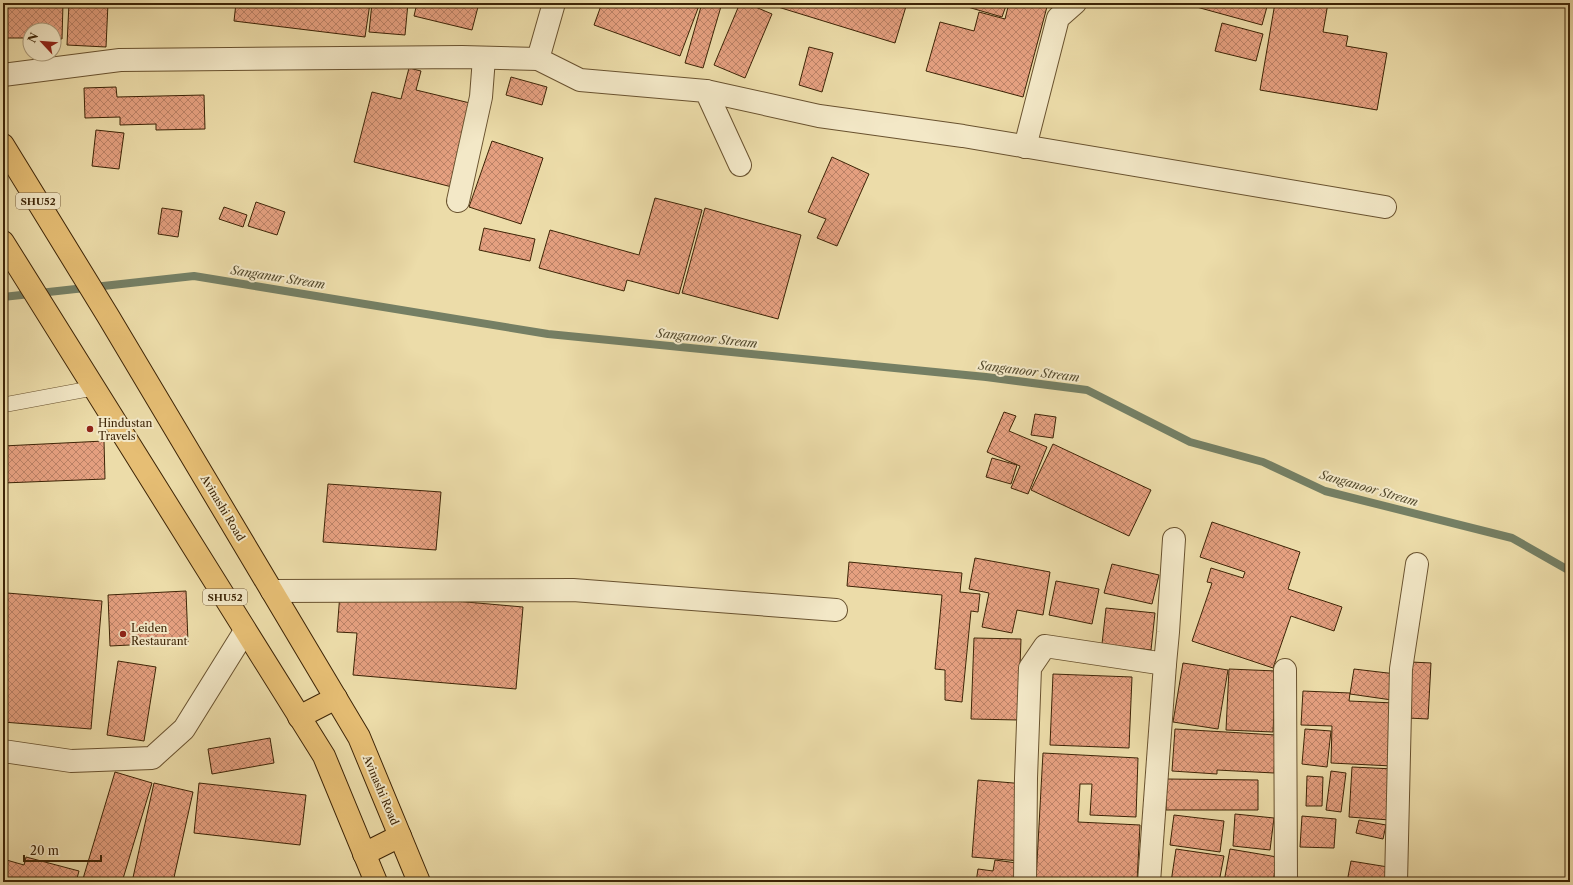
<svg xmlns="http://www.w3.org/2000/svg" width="1573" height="885" font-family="'Libre Caslon Text',serif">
<defs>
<pattern id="building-cross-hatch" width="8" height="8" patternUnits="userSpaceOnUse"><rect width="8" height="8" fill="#e5a080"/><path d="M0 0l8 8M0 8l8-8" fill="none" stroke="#bb8267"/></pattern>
</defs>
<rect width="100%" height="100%" fill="#ecdca9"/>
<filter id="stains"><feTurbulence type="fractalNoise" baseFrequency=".005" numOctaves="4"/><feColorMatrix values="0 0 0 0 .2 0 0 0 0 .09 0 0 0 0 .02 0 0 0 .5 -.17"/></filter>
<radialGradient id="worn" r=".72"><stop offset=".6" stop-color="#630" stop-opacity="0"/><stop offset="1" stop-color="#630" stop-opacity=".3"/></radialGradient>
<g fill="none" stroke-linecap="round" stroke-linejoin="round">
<polyline stroke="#757f64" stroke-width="8" points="3,297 194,276 548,334 986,377 1087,390 1190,442 1263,462 1325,491 1512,538 1570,571"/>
</g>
<g fill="url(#building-cross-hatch)" stroke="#3d2406">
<polygon points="3,3 63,3 62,39 54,39 54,30 30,30 30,38 3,38"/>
<polygon points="69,3 108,3 106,47 67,45"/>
<polygon points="236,3 370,3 365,37 234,21"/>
<polygon points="372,3 408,3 405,35 369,32"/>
<polygon points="417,3 479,3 472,30 414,16"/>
<polygon points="602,3 700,3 680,56 594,25"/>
<polygon points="702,3 722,3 703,68 685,63"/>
<polygon points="740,3 746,3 772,14 745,78 714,65"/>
<polygon points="765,3 907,3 895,43"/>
<polygon points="954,3 1007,3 1002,17"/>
<polygon points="1009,3 1048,3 1023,97 926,71 940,22 974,31 979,12 1005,19"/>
<polygon points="1182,3 1268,3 1262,25"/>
<polygon points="1275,3 1328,3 1323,32 1348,36 1346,46 1387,53 1377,110 1260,90"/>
<polygon points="1222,23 1263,34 1256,61 1215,51"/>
<polygon points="809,47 833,53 822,92 799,85"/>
<polygon points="409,68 421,71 416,90 474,104 452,187 354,162 372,92 401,99"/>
<polygon points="511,77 547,87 542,105 506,95"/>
<polygon points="116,87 117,97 204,95 205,129 156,130 156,124 120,125 120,117 85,118 84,88"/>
<polygon points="96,130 124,133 119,169 92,166"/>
<polygon points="492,141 543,158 521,224 469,207"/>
<polygon points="832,157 869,174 837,246 817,238 826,219 808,212"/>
<polygon points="655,198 702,210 679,294 627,280 624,291 539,268 550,230 639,255"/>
<polygon points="256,202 285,212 277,235 248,226"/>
<polygon points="224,207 247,215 243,227 219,219"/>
<polygon points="162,208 182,211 178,237 158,234"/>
<polygon points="705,208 801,235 778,319 682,293"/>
<polygon points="484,228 535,239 530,261 479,250"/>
<polygon points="1004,412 1016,416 1009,431 1047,447 1028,494 1011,488 1020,466 987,452"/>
<polygon points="1035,414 1056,417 1053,438 1031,435"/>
<polygon points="104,441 105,479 3,483 3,446"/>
<polygon points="1053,444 1151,490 1129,536 1031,490"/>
<polygon points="992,458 1017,465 1011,484 986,477"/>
<polygon points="328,484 441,492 436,550 323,542"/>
<polygon points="1212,522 1300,552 1288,589 1342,607 1334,631 1291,616 1273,668 1192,641 1212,583 1207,582 1211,568 1243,578 1245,572 1200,557"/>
<polygon points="975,558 1050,572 1043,615 1017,610 1012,633 982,627 989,593 969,589"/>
<polygon points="849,562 962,573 960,592 980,594 978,612 971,611 962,702 945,700 945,670 935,669 942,595 847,586"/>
<polygon points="1112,564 1159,575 1152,604 1104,593"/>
<polygon points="1056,581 1099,589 1092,624 1049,615"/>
<polygon points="186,591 188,642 110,646 108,595"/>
<polygon points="7,593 102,601 91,729 3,722 3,636"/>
<polygon points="340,593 386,595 523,607 516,689 353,675 357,633 337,632"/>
<polygon points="1106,608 1155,613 1151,650 1102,644"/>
<polygon points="974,638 1021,639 1018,720 971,719"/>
<polygon points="118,661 156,667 144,741 107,735"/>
<polygon points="1411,662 1431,663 1428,719 1408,718"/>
<polygon points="1183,663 1228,670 1218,729 1173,722"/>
<polygon points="1229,669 1276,671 1273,732 1226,730"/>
<polygon points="1354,669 1396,674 1392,700 1350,694"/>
<polygon points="1053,674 1132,677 1129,748 1050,745"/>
<polygon points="1303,691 1350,693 1349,701 1394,703 1392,766 1331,763 1332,726 1301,725"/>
<polygon points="1175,729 1276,735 1274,773 1217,770 1217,774 1172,771"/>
<polygon points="1305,729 1331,731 1327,767 1302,764"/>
<polygon points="270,738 274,763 212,774 208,749"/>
<polygon points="1043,753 1138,758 1136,817 1090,815 1092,784 1080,784 1078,822 1140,825 1137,882 1036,880"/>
<polygon points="1352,767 1394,769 1390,820 1349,817"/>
<polygon points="1331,771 1346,773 1341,812 1326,810"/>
<polygon points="115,772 152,783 122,882 82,882"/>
<polygon points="1307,776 1323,777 1322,806 1306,806"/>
<polygon points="1167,779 1258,780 1258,810 1166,810"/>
<polygon points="978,780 1025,784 1020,861 972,857"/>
<polygon points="154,783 193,792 173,882 132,882"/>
<polygon points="199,783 306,795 300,845 194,833"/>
<polygon points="1235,814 1274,818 1270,850 1233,846"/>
<polygon points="1174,815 1224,821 1220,852 1170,845"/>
<polygon points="1302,816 1336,819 1334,848 1300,847"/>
<polygon points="1359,820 1386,825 1383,839 1356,833"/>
<polygon points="1176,849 1224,856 1219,882 1171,882"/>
<polygon points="1230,849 1277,857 1273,882 1224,882"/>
<polygon points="26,857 79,871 76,882 3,882 3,859 24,865"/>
<polygon points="995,860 1024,864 1021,882 976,882 978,869 993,871"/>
<polygon points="1351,861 1388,867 1386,882 1347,882"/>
</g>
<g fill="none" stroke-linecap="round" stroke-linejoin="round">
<defs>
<polyline id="service" points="3,405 94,388"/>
<g id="minor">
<polyline points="538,59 554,3"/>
<polyline points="3,75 120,60 462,57 538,59 580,80 706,91 740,165"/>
<polyline points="706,91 819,116 963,136 1385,207"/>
<polyline points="1025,147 1058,18 1075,3"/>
<polyline points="458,201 481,97 484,58"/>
<polyline points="272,591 573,590 836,610"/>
<polyline points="1285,670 1286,882"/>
<polyline points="3,751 71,761 152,758 184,729 245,631"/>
<polyline points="1025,882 1026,778 1030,668 1045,646 1165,664 1168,632 1174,539"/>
<polyline points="1149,882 1165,664"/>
<polyline points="1396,882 1401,669 1417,564"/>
</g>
<g id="primary">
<polyline points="3,145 108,316 359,737 419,882"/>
<polyline points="3,242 324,756 376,882"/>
<polyline points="299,717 336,698"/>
<polyline points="364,854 400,836"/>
</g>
</defs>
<use href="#service" stroke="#69522f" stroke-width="16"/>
<use href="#minor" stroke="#69522f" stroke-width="24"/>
<use href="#primary" stroke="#3d2406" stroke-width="24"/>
<use href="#service" stroke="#f3e8c7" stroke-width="15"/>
<use href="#minor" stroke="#f3e8c7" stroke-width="22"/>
<use href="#primary" stroke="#e6be74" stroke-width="22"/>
</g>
<g fill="#8f2418" stroke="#f3e8c7" stroke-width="1.5">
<circle cx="90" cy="429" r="4"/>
<circle cx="123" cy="634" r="4"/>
</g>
<g text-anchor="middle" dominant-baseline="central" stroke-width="4" stroke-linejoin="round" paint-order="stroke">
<g fill="#f3e8c7" stroke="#745f40" stroke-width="1">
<rect x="16" y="193" width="44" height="16" rx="3"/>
<rect x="203" y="589" width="44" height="16" rx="3"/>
</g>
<g font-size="10" font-weight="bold" fill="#3d2406">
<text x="38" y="201">SHU52</text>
<text x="225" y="597">SHU52</text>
</g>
<g font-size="11" fill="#3d2406" stroke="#f3e8c7" text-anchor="start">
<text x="98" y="423">Hindustan<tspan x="98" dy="13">Travels</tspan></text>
<text x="131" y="628">Leiden<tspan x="131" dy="13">Restaurant</tspan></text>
</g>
<g font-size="11" fill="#3d2406" stroke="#f3e8c7">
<text transform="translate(223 508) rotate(59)">Avinashi Road</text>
<text transform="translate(381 790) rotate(67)">Avinashi Road</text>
</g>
<g font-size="12" font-style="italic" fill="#544a2d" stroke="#f3e8c7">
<text transform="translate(278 277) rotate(9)">Sanganur Stream</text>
<text transform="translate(707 338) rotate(6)">Sanganoor Stream</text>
<text transform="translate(1029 371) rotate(7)">Sanganoor Stream</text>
<text transform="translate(1369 488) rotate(16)">Sanganoor Stream</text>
</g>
</g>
<rect width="1573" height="885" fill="none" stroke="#ecdca9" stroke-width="16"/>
<rect x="4" y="4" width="1565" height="877" fill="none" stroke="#3d2406" stroke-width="2"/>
<rect x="8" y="8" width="1557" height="869" fill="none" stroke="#3d2406"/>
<g transform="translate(42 42) rotate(296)"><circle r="19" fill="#f3e8c7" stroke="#aa9a7a"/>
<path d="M0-3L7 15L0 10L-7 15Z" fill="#8f2418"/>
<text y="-6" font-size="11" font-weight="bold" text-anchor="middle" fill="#3d2406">N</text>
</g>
<path d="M24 855v6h77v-6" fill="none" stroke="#3d2406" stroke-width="2"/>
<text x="30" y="855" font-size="12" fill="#3d2406" stroke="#f3e8c7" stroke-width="3" paint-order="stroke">20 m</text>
<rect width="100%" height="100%" filter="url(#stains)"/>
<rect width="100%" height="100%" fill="url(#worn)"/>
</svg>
